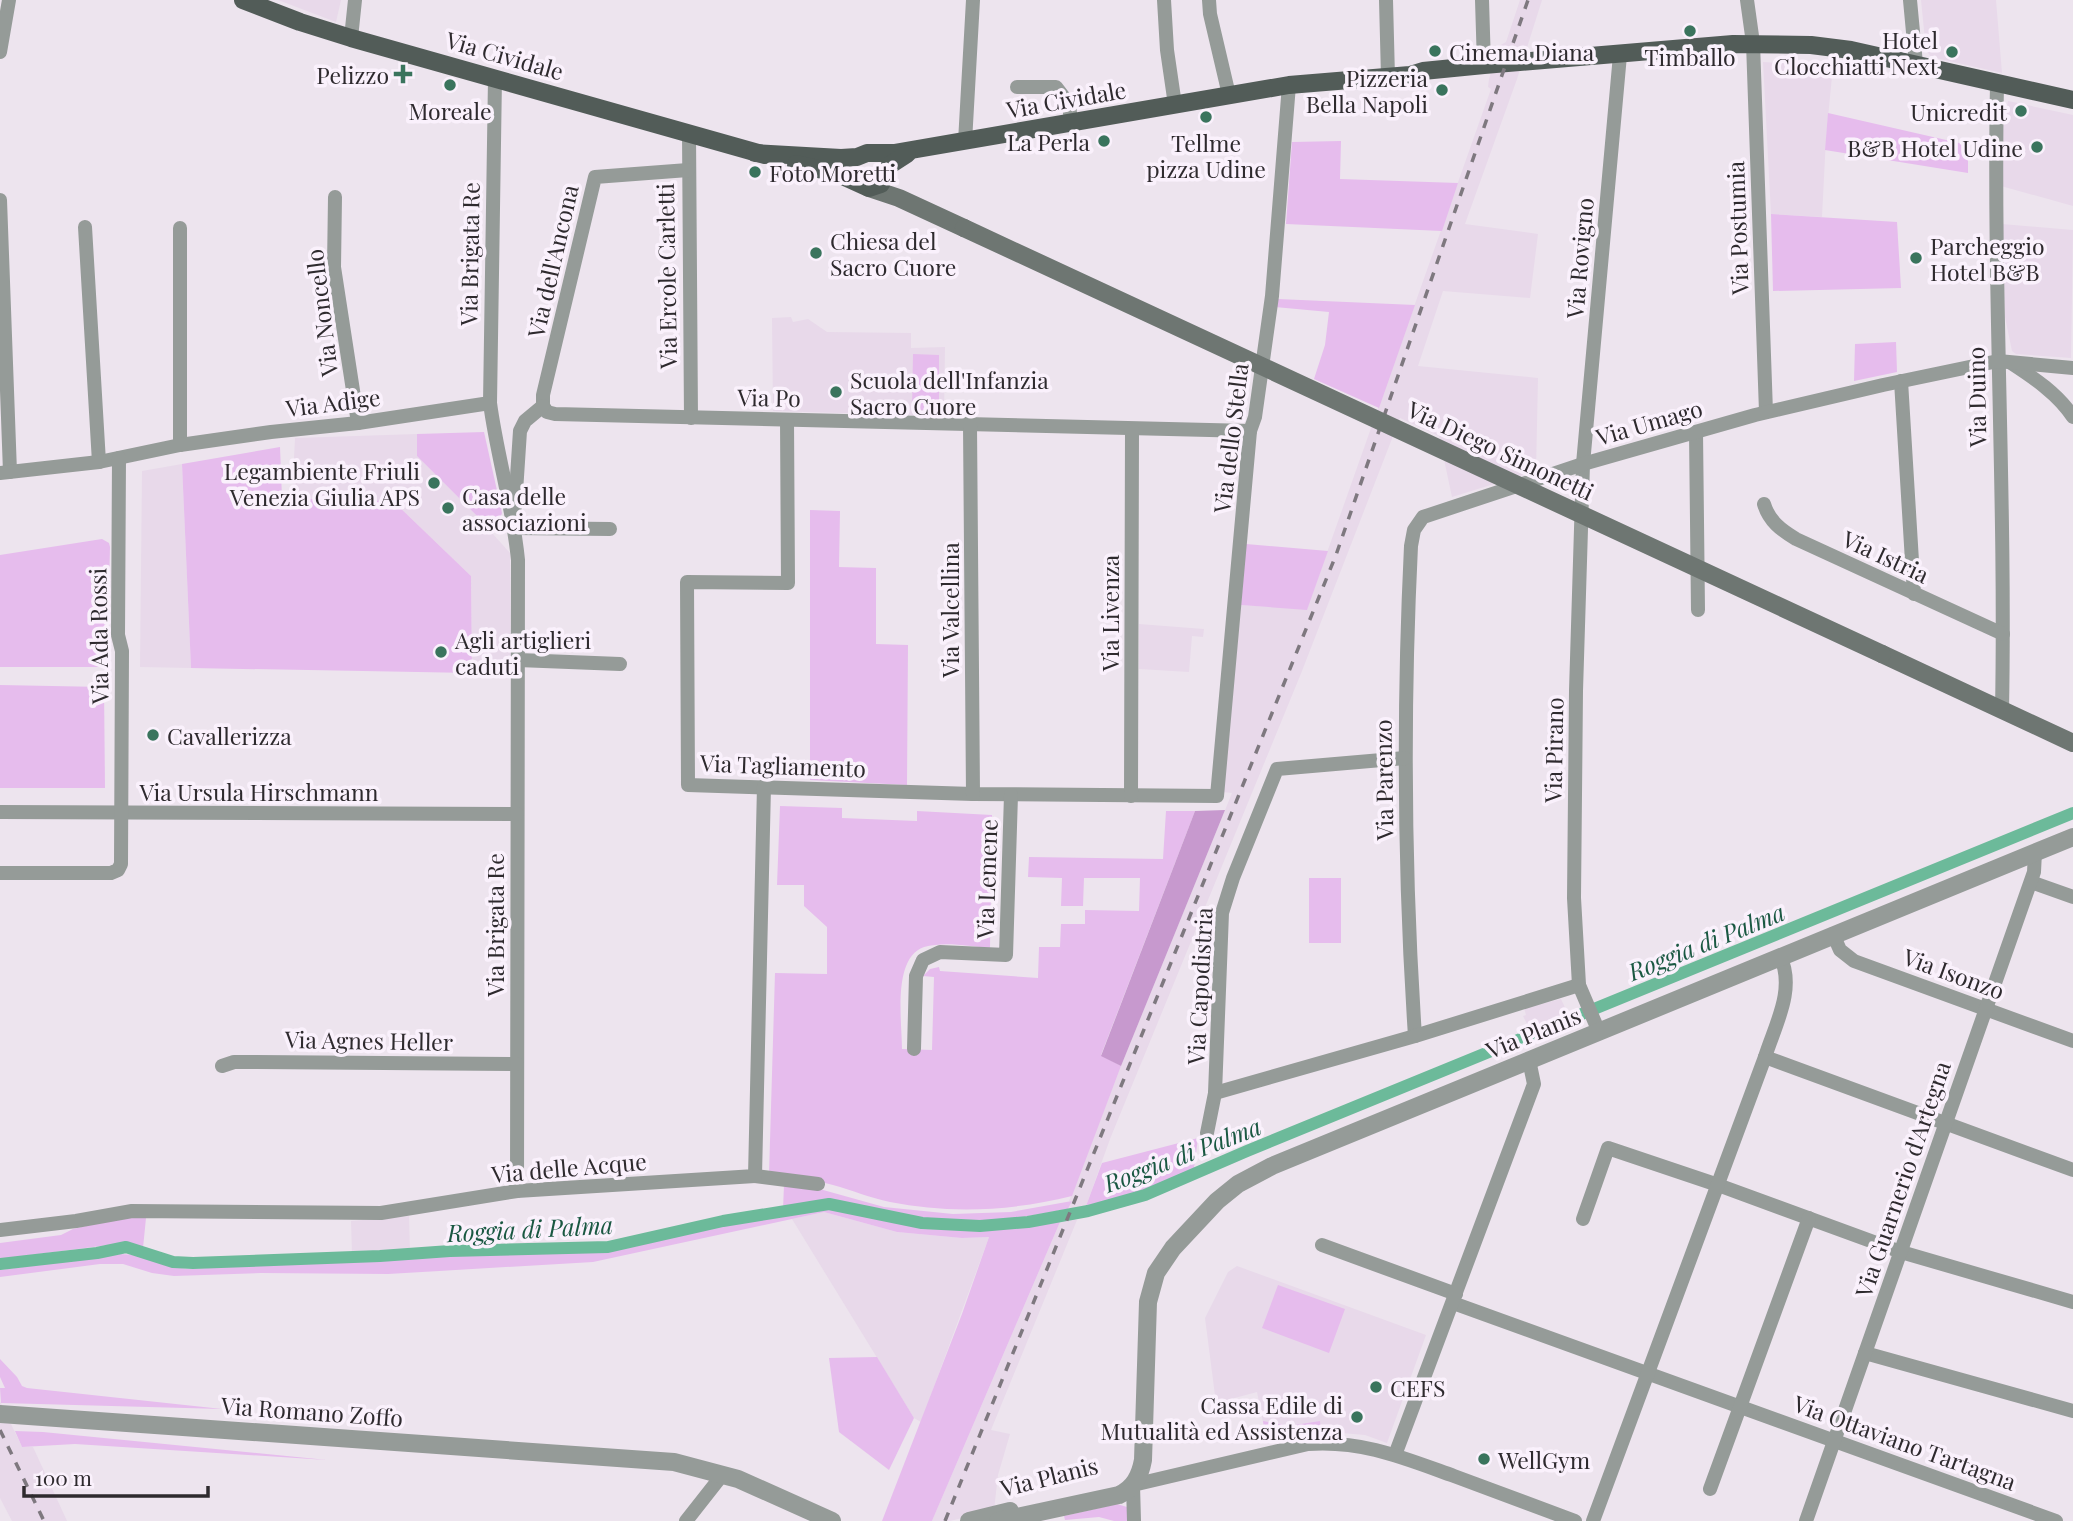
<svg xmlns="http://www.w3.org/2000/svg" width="2073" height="1521" font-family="'Playfair Display',serif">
<rect width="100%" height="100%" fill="#ede4ee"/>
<g fill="#e8d9ea">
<polygon points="278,0 341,0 336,22"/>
<polygon points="1520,0 1542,0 1517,79 1465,224 1538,234 1530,298 1443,291 1418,366 1538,378 1536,471 1452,497 1439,436 1400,418 1302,671 1110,1139 1086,1206 1080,1207 1075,1220 1077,1220 991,1430 1010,1434 998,1475 994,1510 950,1521 932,1521 1060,1222 1063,1221 1072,1201 1069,1201 1121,1066 1232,793 1223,792 1241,605 1307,609 1491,89 1488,87 1489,79 1499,46 1506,42"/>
<polygon points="1921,0 1996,0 2002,73 1931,57 1926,50"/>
<polygon points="1763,62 1833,66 1826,138 1822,217 1771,214"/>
<polygon points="2008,101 2073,115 2073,206 2001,186 2002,130"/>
<polygon points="2002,224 2073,230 2071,358 2016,354 2012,351 2005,317"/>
<polygon points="791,317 793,322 808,319 827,332 911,333 911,348 945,347 944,416 773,411 772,318"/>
<polygon points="417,434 417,456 474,513 510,553 511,675 472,673 471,576 393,501 292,498 295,438"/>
<polygon points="182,464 191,668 140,667 142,471"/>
<polygon points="1139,624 1204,629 1203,637 1192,636 1189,672 1139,669"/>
<polygon points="1561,999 1568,1014 1530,1030 1523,1016 1526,1015 1524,1008"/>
<polygon points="824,1212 897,1232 962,1238 989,1237 921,1422 914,1418 792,1219"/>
<polygon points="409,1216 410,1251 352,1254 351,1221"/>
<polygon points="1237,1266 1426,1335 1387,1443 1365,1435 1330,1432 1308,1433 1267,1443 1257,1392 1216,1403 1205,1318 1228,1272"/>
<polygon points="0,1401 22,1447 33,1447 67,1521 12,1521 0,1498"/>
</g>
<g fill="#e6bced">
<polygon points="1828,113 1968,145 1968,173 1825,150"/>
<polygon points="1341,141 1340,179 1458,183 1442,231 1286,224 1292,142"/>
<polygon points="1771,214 1897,222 1901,288 1773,291"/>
<polygon points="1278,299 1415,305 1379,408 1314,379 1325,345 1329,312 1275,307"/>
<polygon points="1896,342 1897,372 1854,381 1855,344"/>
<polygon points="913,354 939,355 939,410 912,410"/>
<polygon points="484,432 502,513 499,522 491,530 417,456 417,434"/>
<polygon points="280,447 282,498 393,501 471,576 472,673 191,668 182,464"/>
<polygon points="810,510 840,511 839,567 876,568 876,644 908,645 907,785 810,780"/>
<polygon points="102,539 109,543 110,547 107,667 0,667 0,555"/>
<polygon points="1246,544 1328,551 1307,610 1241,605"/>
<polygon points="0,685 104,687 105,788 0,788"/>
<path d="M780,806l62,2v10l75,3v-10l75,4 -2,133c-21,-2 -46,-7 -66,-1 -32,11 -22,75 -22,102l30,1 2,-73 -11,-1 7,-7 9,-2 1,4 98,7 1,-31h21l1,-23h24v-14l54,1 1,-33h-56l-1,28h-22l1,-28 -34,-1 1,-20 134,2 3,-48h29l-94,244 20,11 -49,130c-60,15 -122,18 -182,6 -20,-4 -38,-12 -57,-17 -21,-6 -43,-7 -64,-10l6,-202 52,1v-47l-23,-21v-21h-27z"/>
<rect x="1309" y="878" width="32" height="65"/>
<polygon points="1198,1138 1194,1168 1144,1191 1086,1206 1102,1163"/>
<polygon points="784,1185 816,1188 884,1207 953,1214 1011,1212 1072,1201 1068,1209 1000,1221 962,1221 909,1217 828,1200 783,1209"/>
<path d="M827,1207l95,20 61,2 81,-11 -4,4 -128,299h-50l80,-207 27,-77 -27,1 -65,-6 -73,-20 -231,50 -205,12 -127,-1 -87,3 -22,-3 -29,-9h-23l-100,13v-7l120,-16c25,0 46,14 70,15l265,-14 148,-4 81,-19z"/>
<polygon points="121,1218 146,1218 143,1248 124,1243 0,1259 0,1243 61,1235 73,1229"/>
<polygon points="1278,1285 1345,1309 1329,1353 1262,1328"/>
<polygon points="877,1357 914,1418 889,1470 839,1432 829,1358"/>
<polygon points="0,1359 17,1377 22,1386 27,1388 222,1409 1,1403 0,1388 5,1388 0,1377"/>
<polygon points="1263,1421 1289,1426 1320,1421 1321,1432 1267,1443"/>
<polygon points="15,1431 43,1432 327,1460 75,1444 22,1447"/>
<polygon points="1117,1504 1127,1507 1130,1521 1114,1521 1099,1517 1065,1520 1064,1516"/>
</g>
<polygon fill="#c799ce" points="1225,810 1121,1066 1101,1056 1195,811"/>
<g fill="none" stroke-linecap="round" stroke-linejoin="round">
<polyline stroke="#6cba9a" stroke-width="12" points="0,1264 97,1253 126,1247 173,1262 193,1263 380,1256 450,1251 608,1247 723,1221 829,1204 922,1223 980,1226 1028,1222 1088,1211 1145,1195 1247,1151 2073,813"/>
<g stroke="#959b98" stroke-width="14">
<polyline points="1164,0 1167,50 1175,105"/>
<polyline points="1209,0 1210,14 1229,95"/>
<polyline points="1386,0 1388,77"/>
<polyline points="1482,0 1484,65"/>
<polyline points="1747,0 1753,43 1766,412"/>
<polyline points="1910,0 1916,64"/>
<polyline points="351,38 355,0"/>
<polyline points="0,52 9,0"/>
<path d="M495,78l-5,325c7,53 23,104 28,157l-1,631"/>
<path d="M1997,84c-4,208 9,417 5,626"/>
<polyline points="1017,87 1056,87 1069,104 1071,122"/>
<polyline points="689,133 691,418"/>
<polyline points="965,142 973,0"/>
<polyline points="335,197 334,267 358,423"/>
<polyline points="0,200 10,472"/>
<polyline points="85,227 99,462"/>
<polyline points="180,228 180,445"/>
<path d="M2011,363c23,15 47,31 62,54"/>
<polyline points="1901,381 1914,594"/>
<polyline points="543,406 547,412 555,414 1250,431"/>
<polyline points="543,406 543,395 595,177 688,170"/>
<polyline points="787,420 788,583 687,582 688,785 973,794 1217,796 1250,431 1255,417 1272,296 1289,85"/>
<polyline points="970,425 973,794"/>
<polyline points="1696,432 1698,610"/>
<polyline points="0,473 99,462 180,445 271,432 358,423 490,403"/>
<path d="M1764,504c5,17 17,26 32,35l207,95"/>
<polyline points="515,507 520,431 525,421 543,406"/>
<polyline points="515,528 610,529"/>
<polyline points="518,660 620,664"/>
<polyline points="1131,796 1132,430"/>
<polyline points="0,812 517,814"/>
<polyline points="0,873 111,873 118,870 121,864 122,651 118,635 119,458"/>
<polyline points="2031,882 2073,897"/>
<polyline points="1833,934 1840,950 1854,961 2073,1041"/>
<polyline points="1599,1032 1579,985 1574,898 1576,691 1583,464 1620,55"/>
<path d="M1415,1036c-11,-164 -12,-327 -4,-490l3,-16 9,-13 160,-53 172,-49 128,-30 115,-24 75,7"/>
<polyline points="914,1049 916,976 923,960 940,952 1006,955 1011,795"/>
<polyline points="1765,1057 2073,1170"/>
<polyline points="222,1066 234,1062 257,1062 517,1064"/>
<polyline points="1215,1093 1415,1036 1579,985"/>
<polyline points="1207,1133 1215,1093 1222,913 1233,878 1277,769 1405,758"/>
<polyline points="755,1176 818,1184"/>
<polyline points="1583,1219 1608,1148 1718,1185 1901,1252 2073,1302"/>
<polyline points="0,1230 76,1221 132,1211 381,1213 517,1191 755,1176 764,786"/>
<polyline points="1322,1245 1456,1294"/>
<polyline points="1453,1303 2056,1521"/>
<polyline points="1865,1353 2073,1411"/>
<polyline points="1395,1455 1534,1084 1529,1060"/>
<polyline points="1710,1489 1809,1218"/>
<polyline points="686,1521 723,1474"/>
<path d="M1134,1521l-1,-36 175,-41c54,-4 96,14 146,32 40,15 80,30 121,45"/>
<path d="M1593,1521l172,-464c10,-32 31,-68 15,-101"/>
<polyline points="1806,1521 2034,872 2035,852"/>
</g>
<g stroke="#959b98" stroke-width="18">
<polyline points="0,1414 674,1462 738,1479 832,1521"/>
<polyline points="969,1521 1010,1511"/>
<path d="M998,1521l121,-26c15,-7 21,-19 24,-35l5,-158 8,-29 17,-25 44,-47 21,-17 34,-18 801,-329"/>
</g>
<g stroke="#6e7672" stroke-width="18">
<polyline points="869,188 899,198 964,228"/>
<polyline points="1882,654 2073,743"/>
</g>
<g stroke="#525c58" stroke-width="18">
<polyline points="243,0 300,22 351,38 765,155"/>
<polyline points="755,153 841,158 857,157 867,153 894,153 1289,85 1410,75 1423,71 1484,65 1733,44 1811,45 1851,50 2073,100"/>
<polyline points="796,164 836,173 869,188 881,184 890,165 907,154"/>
</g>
<g stroke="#7e787f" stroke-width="3.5" stroke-dasharray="9 9" stroke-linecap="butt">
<polyline points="0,1430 44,1521"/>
<polyline points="945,1521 1336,555 1528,0"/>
</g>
<polyline stroke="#6e7672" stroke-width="18" points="964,228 1882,654"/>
</g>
<g fill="#3a745d" stroke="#faf1fc" stroke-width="2.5">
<circle cx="1690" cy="31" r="7"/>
<circle cx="1435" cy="51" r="7"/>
<circle cx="1952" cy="52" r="7"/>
<path d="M399.5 63.5h7v7h7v7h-7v7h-7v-7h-7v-7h7z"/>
<circle cx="450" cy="85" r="7"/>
<circle cx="1442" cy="90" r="7"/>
<circle cx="2021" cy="111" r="7"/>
<circle cx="1206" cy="117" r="7"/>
<circle cx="1104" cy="141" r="7"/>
<circle cx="2037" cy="147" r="7"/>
<circle cx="755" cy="172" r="7"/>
<circle cx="816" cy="253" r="7"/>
<circle cx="1916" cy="258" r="7"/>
<circle cx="836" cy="392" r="7"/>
<circle cx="434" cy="483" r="7"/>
<circle cx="448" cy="508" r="7"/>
<circle cx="441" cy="652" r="7"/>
<circle cx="153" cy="735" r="7"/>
<circle cx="1376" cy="1387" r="7"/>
<circle cx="1357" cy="1417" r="7"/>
<circle cx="1484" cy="1459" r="7"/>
</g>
<g text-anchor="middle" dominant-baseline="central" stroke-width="7" stroke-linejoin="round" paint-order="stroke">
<g font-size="23" fill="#2e2a2e" stroke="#faf1fc" text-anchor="start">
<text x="1938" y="39" text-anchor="end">Hotel<tspan x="1938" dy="26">Clocchiatti Next</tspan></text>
<text x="1449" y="51">Cinema Diana</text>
<text x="1690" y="56" text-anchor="middle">Timballo</text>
<text x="389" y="74" text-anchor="end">Pelizzo</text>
<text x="1428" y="77" text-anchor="end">Pizzeria<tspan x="1428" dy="26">Bella Napoli</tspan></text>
<text x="450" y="110" text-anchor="middle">Moreale</text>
<text x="2007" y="111" text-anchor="end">Unicredit</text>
<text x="1090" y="141" text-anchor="end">La Perla</text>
<text x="1206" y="142" text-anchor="middle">Tellme<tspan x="1206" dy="26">pizza Udine</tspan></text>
<text x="2023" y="147" text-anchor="end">B&amp;B Hotel Udine</text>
<text x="769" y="172">Foto Moretti</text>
<text x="830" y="240">Chiesa del<tspan x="830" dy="26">Sacro Cuore</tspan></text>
<text x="1930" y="245">Parcheggio<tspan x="1930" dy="26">Hotel B&amp;B</tspan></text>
<text x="850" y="379">Scuola dell'Infanzia<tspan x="850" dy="26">Sacro Cuore</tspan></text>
<text x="420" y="470" text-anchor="end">Legambiente Friuli<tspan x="420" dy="26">Venezia Giulia APS</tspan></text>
<text x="462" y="495">Casa delle<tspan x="462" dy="26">associazioni</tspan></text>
<text x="455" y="639">Agli artiglieri<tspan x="455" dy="26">caduti</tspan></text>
<text x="167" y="735">Cavallerizza</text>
<text x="1390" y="1387">CEFS</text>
<text x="1343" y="1404" text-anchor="end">Cassa Edile di<tspan x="1343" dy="26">Mutualità ed Assistenza</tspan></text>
<text x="1498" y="1459">WellGym</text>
</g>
<g font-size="23" fill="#2e2a2e" stroke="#faf1fc">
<text transform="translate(505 55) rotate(16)">Via Cividale</text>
<text transform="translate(1066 99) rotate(-10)">Via Cividale</text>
<text transform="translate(1737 228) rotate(-92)">Via Postumia</text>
<text transform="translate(469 254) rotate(-89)">Via Brigata Re</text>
<text transform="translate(1579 258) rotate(-85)">Via Rovigno</text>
<text transform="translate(552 261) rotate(-77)">Via dell'Ancona</text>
<text transform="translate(666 276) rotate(-91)">Via Ercole Carletti</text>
<text transform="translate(321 313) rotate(-97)">Via Noncello</text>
<text transform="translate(769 397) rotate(1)">Via Po</text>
<text transform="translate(1976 397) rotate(-91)">Via Duino</text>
<text transform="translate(333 402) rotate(-7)">Via Adige</text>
<text transform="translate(1649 422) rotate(-16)">Via Umago</text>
<text transform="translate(1230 438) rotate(-83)">Via dello Stella</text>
<text transform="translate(1501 450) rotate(25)">Via Diego Simonetti</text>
<text transform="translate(1886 556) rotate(25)">Via Istria</text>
<text transform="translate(949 610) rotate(-90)">Via Valcellina</text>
<text transform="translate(1109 613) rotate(-90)">Via Livenza</text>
<text transform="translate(98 636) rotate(-91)">Via Ada Rossi</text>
<text transform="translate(1553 750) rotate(-89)">Via Pirano</text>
<text transform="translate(783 765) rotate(2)">Via Tagliamento</text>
<text transform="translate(1383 780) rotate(-91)">Via Parenzo</text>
<text x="259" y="791">Via Ursula Hirschmann</text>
<text transform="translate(986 879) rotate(-88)">Via Lemene</text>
<text transform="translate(494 925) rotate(-90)">Via Brigata Re</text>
<text transform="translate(1954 973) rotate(20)">Via Isonzo</text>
<text transform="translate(1199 986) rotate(-87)">Via Capodistria</text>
<text transform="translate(1533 1032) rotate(-22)">Via Planis</text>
<text transform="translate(369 1040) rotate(1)">Via Agnes Heller</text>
<text transform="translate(569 1167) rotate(-5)">Via delle Acque</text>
<text transform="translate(1902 1179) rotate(-71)">Via Guarnerio d'Artegna</text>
<text transform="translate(312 1411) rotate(4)">Via Romano Zoffo</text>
<text transform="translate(1905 1442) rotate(20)">Via Ottaviano Tartagna</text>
<text transform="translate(1049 1476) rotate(-14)">Via Planis</text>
</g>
<g font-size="24" font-style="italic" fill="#1a5842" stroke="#faf1fc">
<text transform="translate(1706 941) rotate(-22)">Roggia di Palma</text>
<text transform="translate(1182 1154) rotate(-21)">Roggia di Palma</text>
<text transform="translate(530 1228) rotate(-3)">Roggia di Palma</text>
</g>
</g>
<path d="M24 1486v10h184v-10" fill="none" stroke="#2e2a2e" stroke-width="3.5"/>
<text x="35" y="1486" font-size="21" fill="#2e2a2e" stroke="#faf1fc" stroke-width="5" paint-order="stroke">100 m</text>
</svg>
